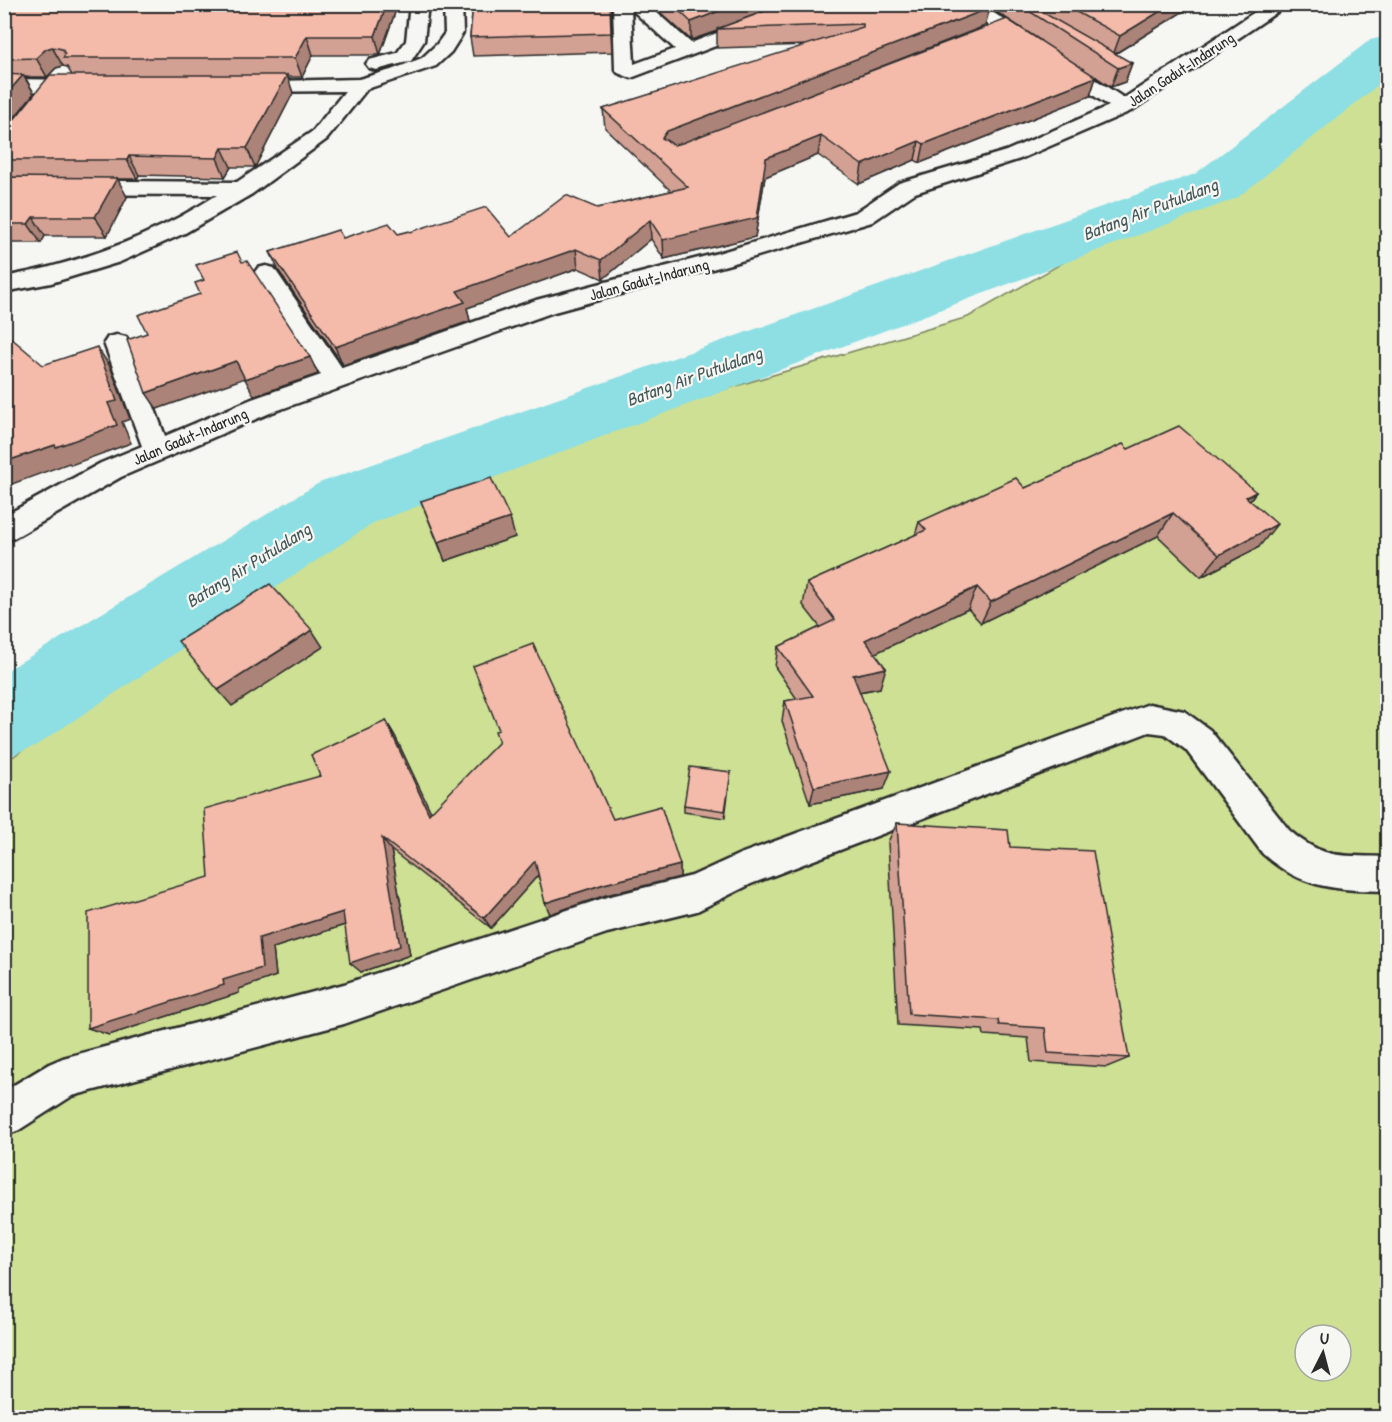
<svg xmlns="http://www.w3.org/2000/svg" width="1392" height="1422" font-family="'Patrick Hand',sans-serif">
<rect width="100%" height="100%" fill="#f6f6f2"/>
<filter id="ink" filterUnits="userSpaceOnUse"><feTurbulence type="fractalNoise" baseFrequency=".0167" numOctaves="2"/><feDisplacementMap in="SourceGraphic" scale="12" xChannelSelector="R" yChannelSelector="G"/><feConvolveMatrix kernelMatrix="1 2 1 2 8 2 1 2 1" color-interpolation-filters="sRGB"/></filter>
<g filter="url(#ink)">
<path fill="#cde094" stroke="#7c8660" stroke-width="1.5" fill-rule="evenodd" d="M1387,77v1340h-1382l-1,-654 396,-277 568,-169zM1305,1335h36v36h-36z"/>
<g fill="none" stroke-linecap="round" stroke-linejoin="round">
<polygon fill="#8ddfe4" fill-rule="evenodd" points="1388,36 1388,77 1237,198 373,523 35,746 4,758 4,672 319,483 1195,174 1370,40"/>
<defs>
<g id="street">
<polygon points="410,4 428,4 424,41 411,61 376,70 369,68 366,64 369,60 397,53 406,41"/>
<path d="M444,4h18l1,29 -12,19 -15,14 -69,23 -40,50 -75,55 -67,39 -65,29 -69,21 -47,9v-15c77,-14 147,-40 213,-82l-213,-1v-14l233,2 76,-51 32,-40 -99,1 -7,-2 -3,-4 3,-4 120,-3 32,-9 31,-12 15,-14 8,-11z"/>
<path d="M613,4h34l44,39 101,-39h27l-3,4 -185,70 -13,-5 -3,-4zM631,9l44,40 -41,15z"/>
<polygon points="958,4 980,4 1124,98 1267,4 1289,4 1131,111 1020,159 915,193 872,222 734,263 554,312 270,413 121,477 14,538 4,541 4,516 101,463 142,446 104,343 108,337 117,335 126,337 130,343 165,436 252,399 321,375 254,273 258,268 266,266 274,268 342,368 536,300 718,253 856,212 899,183 1006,151 1109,106"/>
<polygon points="4,79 87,80 94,82 97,86 94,90 87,92 4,91"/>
<path d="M1149,704l35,7 26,19 79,100c35,31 55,25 99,27v34c-51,-1 -86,-2 -125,-37l-77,-104 -21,-16 -16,-2 -398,152 -54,27 -90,22 -263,91 -272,72 -53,34 -15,6v-45l45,-27 14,-6 281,-74 263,-87 85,-21 48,-22z"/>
</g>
</defs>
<use href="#street" stroke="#2b2b2b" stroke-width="5"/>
<use href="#street" fill="#f6f6f2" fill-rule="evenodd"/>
</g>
<g fill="#d2a193" stroke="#2b2b2b" stroke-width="1.5" fill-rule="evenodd">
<polygon points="4,4 398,4 380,55 313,55 302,77 287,77 293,93 255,167 231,167 225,177 139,175 137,179 117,179 127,197 107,236 45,236 41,243 4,243 4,132 72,75 67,67 63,66 56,68 47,77 25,77 34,93 4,131"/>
<polygon points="473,4 611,4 612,52 473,56 470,37"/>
<path d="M651,4h544l-80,50 17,9 -7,19 -14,5 -15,-10 -6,19 -170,67 -5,-3 -56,24 -41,-29 -53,22 -10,60 -91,22 -13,-20 -48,40 -25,-11 -111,40 3,13 -127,44 -64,-94 -9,-19 73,-14 55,-4 12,-2 101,5 86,-29 74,-17 -66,-63 -2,-19 206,-64 -92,3v-17l-26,9zM989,7l51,33 -160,27 105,-41z"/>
<polygon points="1128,449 1256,492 1250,500 1259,547 1201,577 1158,536 981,623 968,609 875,653 880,688 860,692 884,789 810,804 782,721 785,701 797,699 775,667 778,647 820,627 803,605 807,583 915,535 919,522 1025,488"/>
<polygon points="421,501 515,537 445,561"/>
<polygon points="386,721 395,736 431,813 613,819 680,865 680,877 606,895 550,914 538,875 491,928 391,850 410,955 361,972 345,925 273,948 276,976 239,989 239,993 109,1035 88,1028 209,877 320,776"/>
<polygon points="730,779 725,818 684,812 684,805"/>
<polygon points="897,823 1010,847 1129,1058 1107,1067 1031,1062 1028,1038 984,1035 983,1030 898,1025 888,842"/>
</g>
<g fill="#ab8378" stroke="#2b2b2b" stroke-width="1.5">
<polygon points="387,4 398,4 380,55 375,36"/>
<polygon points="610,4 611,4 612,52 611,33"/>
<polygon points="737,4 784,4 717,29 717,31 691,40 691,22"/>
<polygon points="1172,4 1195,4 1113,55 1120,36"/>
<polygon points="990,8 985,26 667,150 662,138 667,131"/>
<polygon points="307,36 313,55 302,77 295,58"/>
<polygon points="52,47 63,66 56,68 47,77 36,58 46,49"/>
<polygon points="1132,63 1125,82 1111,87 1118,68"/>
<polygon points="23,75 34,93 4,131 4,97"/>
<polygon points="287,75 293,93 255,167 247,148"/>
<polygon points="1096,77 1090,96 920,163 924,144"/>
<polygon points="821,136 818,155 765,177 755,237 664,259 663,240 766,158"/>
<polygon points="919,141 915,160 859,184 862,165"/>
<polygon points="222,148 231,167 225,177 217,158"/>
<polygon points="129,156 139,175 137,179 127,160"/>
<polygon points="117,178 127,197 107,236 95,217"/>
<polygon points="33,217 45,236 41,243 28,224"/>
<polygon points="650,220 651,239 603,279 601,260"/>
<polygon points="576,249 578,268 467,308 470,321 343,365 335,347 457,291"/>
<polygon points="97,347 110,366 130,419 122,422 131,443 71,465 69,463 4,487 4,462 55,445 108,403"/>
<polygon points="310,357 318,374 254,396 245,379"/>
<polygon points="236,361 245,378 157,409 146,393"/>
<polygon points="1256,492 1238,515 1246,497"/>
<polygon points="1173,513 1158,536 981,623 991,602"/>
<polygon points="510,518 515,537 445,561 438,542"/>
<polygon points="1277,524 1259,547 1201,577 1219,555"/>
<polygon points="977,587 968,609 859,661 865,640"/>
<polygon points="312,630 323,647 232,706 218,690"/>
<polygon points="886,668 880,688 847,694 853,675"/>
<polygon points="386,721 395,736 438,827 429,814"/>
<polygon points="891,771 884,789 810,804 814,787"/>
<polygon points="382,838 391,850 410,955 361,972 350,963"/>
<polygon points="535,861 540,873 491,928 484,918"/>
<polygon points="680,865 680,877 606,895 550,914 545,903 604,884"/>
<polygon points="343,912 354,922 273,948 276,976 239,989 239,993 109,1035 88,1028 223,980 259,938"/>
</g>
<g fill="#f4bbab" stroke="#2b2b2b" stroke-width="1.5">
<polygon points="4,4 387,4 375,36 307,36 295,58 63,58 65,54 62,49 52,47 46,49 36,58 4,59"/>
<polygon points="473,4 610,4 611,33 470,37"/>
<polygon points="672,4 737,4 691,22"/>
<polygon points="784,4 985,4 990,8 667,131 662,138 674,145 682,143 1007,19 1096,77 924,144 919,141 862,165 821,136 766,158 757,218 663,240 650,220 601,260 576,249 457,291 465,302 335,347 270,252 338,230 343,238 389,223 398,234 409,231 410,232 486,207 511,237 566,195 597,208 688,187 603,109 863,27 863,24 717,29"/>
<polygon points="1018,4 1028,4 1132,63 1118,68"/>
<polygon points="1062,4 1172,4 1120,36"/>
<polygon points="4,74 23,75 4,97"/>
<polygon points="50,75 287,75 247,148 222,148 217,158 129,156 127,160 4,160 4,132"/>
<polygon points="4,177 117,178 95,217 33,217 28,224 4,224"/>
<polygon points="237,252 242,262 247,261 310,357 245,379 236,361 146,393 127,340 147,333 138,315 200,294 195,283 204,280 196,265"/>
<polygon points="4,332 43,365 97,347 117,401 108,403 117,425 56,447 55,445 4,462"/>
<polygon points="1179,426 1256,492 1246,497 1277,524 1219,555 1173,513 991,602 977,587 865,640 886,668 853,675 891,771 814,787 785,701 813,696 778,647 835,620 807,583 926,530 919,522 1016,478 1025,488 1123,444 1128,449"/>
<polygon points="491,478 510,518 438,542 421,501"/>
<polygon points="270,584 312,630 218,690 178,641"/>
<polygon points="533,644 613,819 661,806 680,865 604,884 545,903 535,861 484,918 382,838 400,946 350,963 343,912 259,938 262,968 223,980 224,985 88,1028 88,913 209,877 204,809 320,776 311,755 386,721 429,814 499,742 495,731 499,730 473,666"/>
<polygon points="690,767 731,772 725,811 684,805"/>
<polygon points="897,823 1008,830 1010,847 1093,851 1129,1058 1048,1053 1045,1028 999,1025 998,1020 909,1014"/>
</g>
</g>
<g text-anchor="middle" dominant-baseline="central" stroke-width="4.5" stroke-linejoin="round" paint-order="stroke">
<g font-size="16" fill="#2b2b2b" stroke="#f6f6f2">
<text transform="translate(1181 69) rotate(-33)">Jalan Gadut-Indarung</text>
<text transform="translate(649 279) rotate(-15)">Jalan Gadut-Indarung</text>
<text transform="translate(190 436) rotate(-23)">Jalan Gadut-Indarung</text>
</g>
<g font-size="18" font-style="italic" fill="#445859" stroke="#f6f6f2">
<text transform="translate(1150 209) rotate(-21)">Batang Air Putulalang</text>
<text transform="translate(694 376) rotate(-20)">Batang Air Putulalang</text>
<text transform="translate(248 565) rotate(-32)">Batang Air Putulalang</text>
</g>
</g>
<rect width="1392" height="1422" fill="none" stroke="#f6f6f2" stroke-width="24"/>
<rect x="12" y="12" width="1368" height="1398" fill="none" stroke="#2b2b2b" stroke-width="2" filter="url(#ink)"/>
<g transform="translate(1323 1353) rotate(6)"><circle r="28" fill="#f6f6f2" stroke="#a5a5a2" stroke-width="1.5"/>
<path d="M0-4.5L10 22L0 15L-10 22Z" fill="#2b2b2b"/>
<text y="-9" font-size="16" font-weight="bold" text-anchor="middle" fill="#2b2b2b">U</text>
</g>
</svg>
